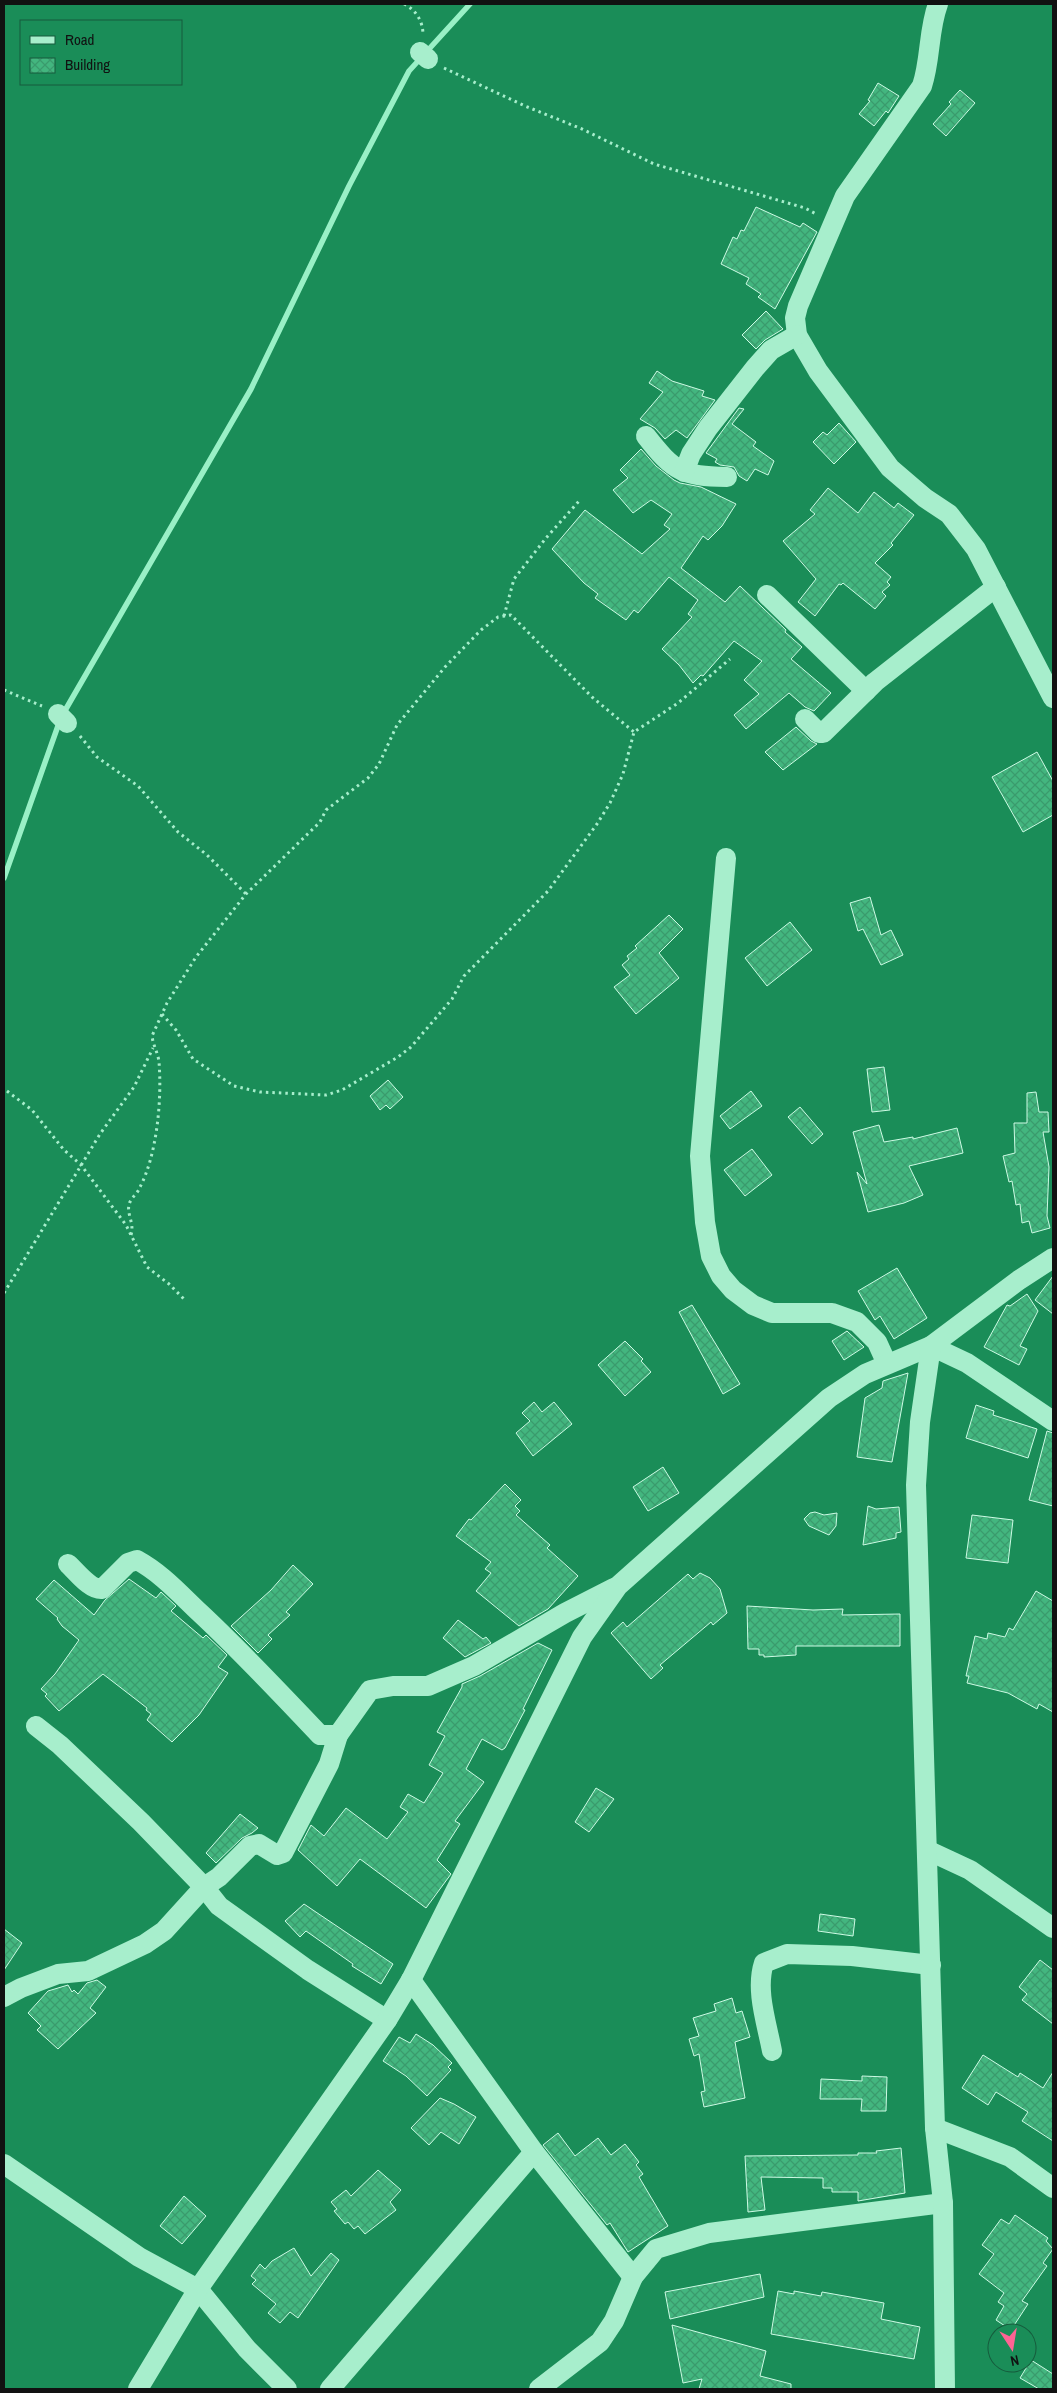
<svg xmlns="http://www.w3.org/2000/svg" width="1057" height="2393" font-family="'Archivo Narrow',sans-serif">
<defs>
<pattern id="building-cross-hatch" width="8" height="8" patternUnits="userSpaceOnUse" patternTransform="scale(1.25)"><rect width="8" height="8" fill="#43b67f"/><path d="M0 0l8 8M0 8l8-8" fill="none" stroke="#3a9b6d"/></pattern>
</defs>
<rect width="100%" height="100%" fill="#1a8d58"/>
<g fill="none" stroke-linecap="round" stroke-linejoin="round">
<g stroke="#99f0c6" stroke-width="5.5">
<polyline points="63,714 251,389 349,186 409,71 470,4"/>
<polyline points="4,878 59,723"/>
</g>
</g>
<g fill="url(#building-cross-hatch)" stroke="#cdfae4">
<polygon points="878,83 899,96 888,113 886,111 874,126 859,114 870,101 868,100"/>
<polygon points="960,90 975,103 946,136 933,124 951,104 949,102"/>
<polygon points="756,207 800,227 803,223 817,232 775,309 758,297 761,294 746,284 749,278 721,264 733,237 737,239 741,230 744,231"/>
<polygon points="766,311 783,329 765,340 756,349 742,335"/>
<polygon points="657,371 672,381 704,391 702,396 715,400 687,438 676,430 665,439 655,428 640,419 663,392 649,383"/>
<polygon points="739,408 744,409 732,424 756,442 753,446 774,461 768,475 755,469 747,481 739,476 734,467 720,465 715,462 717,459 706,453"/>
<polygon points="839,423 856,442 834,464 813,442 823,432 827,435"/>
<polygon points="641,449 656,466 674,480 680,483 701,487 736,504 722,526 708,540 703,536 681,568 725,602 740,586 786,630 785,632 802,647 791,659 831,693 814,711 805,707 789,693 746,729 734,715 759,694 744,680 762,661 734,641 703,676 701,675 693,683 679,665 662,649 692,617 688,614 698,600 669,577 638,613 634,610 626,620 595,598 598,594 584,583 552,549 585,510 642,554 670,529 664,525 672,514 651,500 633,513 613,490 628,478 620,470"/>
<polygon points="828,488 858,513 874,492 894,508 898,503 914,515 891,543 893,545 875,563 891,577 887,582 890,585 882,592 886,596 875,609 843,583 841,585 839,584 815,616 798,602 816,579 783,541 815,514 810,510"/>
<polygon points="796,727 811,741 817,744 783,770 765,752"/>
<polygon points="1037,752 1053,781 1053,815 1023,832 992,777"/>
<polygon points="870,897 881,935 891,930 903,955 881,965 863,929 858,931 850,903"/>
<polygon points="669,915 683,929 659,953 679,978 636,1014 614,987 630,975 622,965 629,959 627,956 637,948 635,946"/>
<polygon points="790,922 812,950 767,986 745,958"/>
<polygon points="884,1067 890,1110 872,1112 867,1069"/>
<polygon points="388,1080 403,1097 390,1109 386,1105 380,1110 370,1096"/>
<polygon points="751,1091 762,1106 730,1129 720,1116"/>
<polygon points="1036,1092 1039,1112 1048,1112 1049,1132 1043,1132 1049,1167 1047,1216 1050,1228 1032,1233 1029,1221 1022,1223 1020,1204 1016,1205 1012,1181 1009,1182 1003,1156 1015,1153 1014,1123 1027,1123 1027,1093"/>
<polygon points="800,1107 823,1134 812,1144 788,1117"/>
<polygon points="879,1125 884,1142 913,1137 913,1139 957,1128 963,1153 909,1166 923,1195 904,1203 868,1212 857,1172 867,1184 853,1132"/>
<polygon points="752,1149 772,1175 745,1196 724,1170"/>
<polygon points="897,1268 927,1318 894,1339 880,1316 875,1320 858,1291"/>
<polygon points="1053,1276 1053,1314 1035,1300"/>
<polygon points="1027,1294 1038,1311 1020,1346 1027,1349 1019,1365 984,1347 1007,1305 1010,1306"/>
<polygon points="692,1305 740,1384 723,1394 679,1312"/>
<polygon points="847,1331 864,1347 844,1360 832,1341"/>
<polygon points="625,1341 643,1359 641,1361 651,1372 625,1396 598,1365"/>
<polygon points="908,1373 892,1462 857,1457 865,1398 882,1388 883,1381"/>
<polygon points="534,1402 542,1412 554,1402 572,1424 533,1456 516,1433 530,1421 522,1413"/>
<polygon points="976,1405 994,1411 993,1415 1037,1429 1028,1458 966,1438"/>
<polygon points="1047,1431 1053,1433 1053,1506 1029,1500"/>
<polygon points="663,1467 679,1493 648,1511 633,1487"/>
<polygon points="505,1484 521,1500 515,1506 520,1511 516,1515 550,1545 547,1548 578,1576 548,1609 519,1626 476,1591 491,1573 485,1569 491,1562 456,1536 469,1519 471,1520"/>
<polygon points="868,1506 876,1509 899,1507 901,1532 896,1533 896,1538 863,1545"/>
<polygon points="815,1512 824,1515 837,1513 836,1526 829,1535 809,1526 804,1519 810,1513"/>
<polygon points="972,1515 1013,1520 1008,1563 966,1558"/>
<polygon points="293,1565 313,1584 286,1612 290,1615 268,1635 272,1639 258,1653 231,1626 271,1590"/>
<polygon points="700,1573 710,1578 720,1589 727,1613 713,1625 711,1622 660,1665 663,1668 651,1679 611,1633 623,1622 627,1627 688,1574 693,1579"/>
<polygon points="129,1579 156,1598 161,1592 176,1606 171,1611 203,1638 206,1635 227,1655 218,1667 228,1673 199,1715 172,1742 147,1720 151,1714 146,1710 147,1708 103,1674 59,1711 45,1696 47,1694 41,1689 55,1674 79,1640 62,1626 57,1619 58,1618 36,1599 54,1580 94,1615 105,1600"/>
<polygon points="1036,1591 1053,1601 1053,1712 1039,1704 1037,1709 1008,1693 967,1683 969,1676 966,1676 975,1636 987,1639 988,1633 1005,1637 1009,1628 1013,1630"/>
<polygon points="747,1606 813,1610 843,1609 842,1615 900,1614 900,1646 796,1646 796,1655 764,1657 764,1655 759,1655 759,1649 748,1649"/>
<polygon points="458,1620 483,1639 486,1637 491,1643 465,1657 443,1638"/>
<polygon points="538,1643 552,1650 523,1709 525,1710 505,1748 502,1750 482,1739 466,1769 484,1782 455,1821 460,1824 437,1860 451,1874 426,1908 360,1859 337,1886 298,1850 311,1825 324,1836 346,1808 387,1839 408,1812 400,1807 408,1794 424,1803 443,1773 429,1765 445,1736 437,1732 462,1687 462,1684 480,1676"/>
<polygon points="596,1788 614,1799 589,1832 575,1822"/>
<polygon points="240,1814 258,1828 252,1833 242,1838 216,1863 206,1853"/>
<polygon points="304,1904 393,1964 381,1984 352,1966 353,1964 306,1931 300,1937 285,1921"/>
<polygon points="820,1914 855,1919 853,1936 818,1931"/>
<polygon points="4,1929 22,1943 4,1970"/>
<polygon points="1040,1960 1053,1970 1053,2024 1022,2000 1027,1994 1019,1987"/>
<polygon points="97,1980 106,1987 90,2008 96,2013 58,2049 37,2030 41,2026 28,2013 48,1991 68,1985 72,1992 74,1990 78,1994 87,1983"/>
<polygon points="732,1998 736,2013 742,2011 750,2037 735,2042 745,2098 704,2107 701,2092 705,2091 699,2054 694,2056 689,2039 699,2036 693,2018 716,2011 714,2004"/>
<polygon points="416,2034 433,2045 452,2063 448,2067 451,2070 427,2096 406,2076 383,2061 399,2037 410,2043"/>
<polygon points="983,2055 1018,2077 1020,2073 1043,2088 1053,2072 1053,2141 1022,2121 1028,2112 996,2092 988,2105 962,2088"/>
<polygon points="862,2076 887,2077 886,2111 861,2111 862,2099 820,2099 821,2079 862,2081"/>
<polygon points="440,2098 454,2104 476,2117 459,2144 441,2132 429,2145 411,2128"/>
<polygon points="558,2133 575,2156 598,2138 611,2155 625,2144 639,2162 636,2165 643,2174 639,2177 668,2226 628,2252 610,2223 607,2225 543,2145"/>
<polygon points="901,2148 905,2193 858,2201 858,2192 832,2192 832,2188 823,2188 823,2178 761,2177 765,2210 748,2212 745,2156 858,2155 858,2153 877,2153 876,2151"/>
<polygon points="378,2170 401,2190 390,2202 396,2210 365,2234 358,2226 354,2229 348,2222 345,2224 334,2211 337,2209 331,2202 346,2190 351,2196"/>
<polygon points="184,2196 206,2216 182,2244 160,2226"/>
<polygon points="1015,2215 1048,2238 1046,2241 1053,2249 1043,2263 1047,2266 1022,2301 1028,2304 1011,2330 996,2320 1004,2306 998,2302 1004,2293 979,2274 994,2254 982,2245 1001,2219 1009,2224"/>
<polygon points="294,2248 311,2276 331,2253 339,2260 298,2318 290,2312 280,2323 268,2313 276,2304 252,2284 256,2280 251,2276 260,2264 265,2269 272,2261"/>
<polygon points="760,2274 764,2297 670,2319 665,2292"/>
<polygon points="778,2291 794,2294 794,2291 821,2296 822,2292 884,2303 881,2319 920,2327 914,2359 771,2334"/>
<polygon points="672,2325 766,2351 760,2376 791,2384 791,2389 699,2389 702,2379 683,2383"/>
<polygon points="1031,2360 1053,2374 1053,2389 1039,2389 1020,2378"/>
</g>
<g fill="none" stroke-linecap="round" stroke-linejoin="round">
<g stroke="#a7eecc" stroke-width="3" stroke-dasharray="2.5 4" stroke-linecap="butt">
<path d="M404,4c12,6 19,17 19,31"/>
<polyline points="444,68 525,106 582,129 654,164 805,208 816,214"/>
<polyline points="504,616 514,579 546,538 580,500"/>
<polyline points="4,690 42,706"/>
<polyline points="80,736 97,757 138,786 178,832 207,855 246,894"/>
<polyline points="162,1014 176,1030 193,1059 234,1086 260,1092 326,1095 342,1090 398,1057 411,1047 452,999 464,976 548,891 597,824 610,803 623,774 634,732 678,703 730,659"/>
<polyline points="7,1091 32,1110 64,1150 81,1165 126,1225 147,1267 169,1284 185,1300"/>
<path d="M131,1235c4,-12 -6,-23 -1,-33 2,-5 7,-8 9,-13 18,-33 23,-89 20,-127 -1,-9 -6,-17 -7,-26l15,-33 29,-46 50,-63 74,-72 6,-12 42,-32 11,-14 18,-39 48,-58 36,-37 17,-13 13,-2 81,82 42,35"/>
<polyline points="4,1293 100,1134 134,1087 153,1048"/>
</g>
<g stroke="#a7eecc" stroke-width="20">
<path d="M938,4c-10,27 -7,55 -16,82l-77,110 -47,110 -3,12 2,17 21,36 72,97 35,30 24,16 27,35 77,149"/>
<polyline points="420,52 428,59"/>
<path d="M646,436c28,36 36,40 81,41"/>
<polyline points="684,472 691,454 708,428 755,368 771,350 797,335"/>
<polyline points="767,595 866,691"/>
<polyline points="58,714 67,723"/>
<polyline points="805,719 819,733 823,733 875,682 996,587"/>
<polyline points="726,858 700,1156 705,1222 711,1256 721,1276 733,1290 753,1305 772,1313 832,1313 857,1322 877,1342 887,1364"/>
<path d="M68,1564c9,8 22,26 34,25l26,-26 9,-3c24,13 42,33 62,52 42,39 81,81 121,123h18l32,-45 23,-4h35l46,-20 91,-53 49,-25"/>
<polyline points="36,1726 60,1745 141,1822 204,1887 219,1906 308,1970 387,2020"/>
<polyline points="927,1850 970,1870 1053,1928"/>
<polyline points="411,1980 534,2152 633,2277"/>
<polyline points="4,1997 21,1988 58,1974 88,1971 145,1944 164,1931 204,1887 219,1877 250,1846 259,1844 277,1855 283,1853 329,1764 338,1735"/>
<path d="M772,2051c-5,-27 -17,-61 -8,-88l23,-9 65,2 79,9"/>
<polyline points="935,2128 1010,2157 1053,2188"/>
<polyline points="4,2164 139,2257 198,2289 247,2349 287,2389"/>
<polyline points="138,2389 198,2289 387,2020 411,1980 582,1637 618,1586 829,1398 865,1374 931,1346 967,1363 1053,1421"/>
<polyline points="330,2389 534,2152"/>
<polyline points="539,2389 600,2342 614,2321 633,2277 656,2249 709,2233 943,2203"/>
<polyline points="945,2389 943,2203 935,2128 916,1485 920,1422 931,1346 1019,1280 1053,1258"/>
</g>
</g>
<rect width="1057" height="2393" fill="none" stroke="#111111" stroke-width="10"/>
<rect x="20" y="20" width="162" height="65" fill="#1a8d58" stroke="#165b3c"/>
<rect x="30" y="36" width="25" height="8" fill="#a7eecc" stroke="#165b3c"/>
<text x="65" y="45" font-size="15" fill="#111111">Road</text>
<rect x="30" y="58" width="25" height="15" fill="url(#building-cross-hatch)" stroke="#165b3c"/>
<text x="65" y="70" font-size="15" fill="#111111">Building</text>
<g transform="translate(1012 2348) rotate(168)"><circle r="24" fill="#1a8d58" stroke="#165b3c"/>
<path d="M0-4L9 19L0 12L-9 19Z" fill="#ff6394"/>
<text y="-8" font-size="14" font-weight="bold" text-anchor="middle" fill="#111111">N</text>
</g>
</svg>
